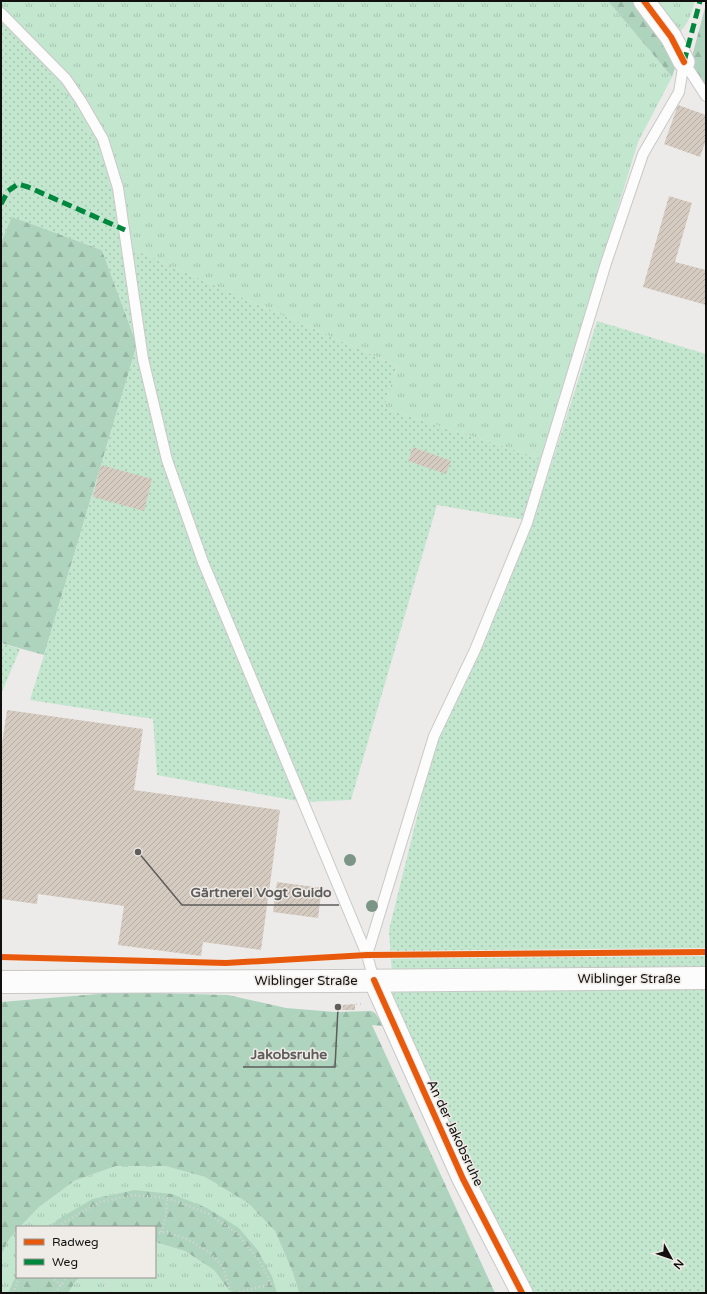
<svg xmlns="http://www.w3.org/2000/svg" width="707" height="1294" font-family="'Varela Round',sans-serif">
<defs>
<pattern id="grass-tufts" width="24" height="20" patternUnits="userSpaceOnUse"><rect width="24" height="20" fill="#c3e6cf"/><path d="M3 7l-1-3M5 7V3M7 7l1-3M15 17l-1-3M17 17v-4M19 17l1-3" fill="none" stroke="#a6c4b1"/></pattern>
<pattern id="forest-firs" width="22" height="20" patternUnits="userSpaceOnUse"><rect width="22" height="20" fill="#afd4be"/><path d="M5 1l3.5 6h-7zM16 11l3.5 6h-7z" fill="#96b5a2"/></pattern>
<pattern id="garden-dots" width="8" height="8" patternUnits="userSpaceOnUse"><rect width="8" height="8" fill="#c3e6cf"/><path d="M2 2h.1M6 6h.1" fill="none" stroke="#a6c4b1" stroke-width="1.8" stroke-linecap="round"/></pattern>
<pattern id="building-hatch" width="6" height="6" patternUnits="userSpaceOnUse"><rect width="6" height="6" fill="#d5cbc0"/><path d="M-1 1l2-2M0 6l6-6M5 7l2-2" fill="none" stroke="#b6ada4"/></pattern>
</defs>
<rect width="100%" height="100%" fill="#edebe9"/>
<g fill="url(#grass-tufts)">
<polygon points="1,1 608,1 672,77 638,142 542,459 384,408 397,366 121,244 113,196 1,12"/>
<path d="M649,1h46c-4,13 -7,27 -20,34z"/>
<polygon points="116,1166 165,1166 205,1177 248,1203 275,1231 293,1273 299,1293 277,1293 272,1276 257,1249 239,1228 134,1190 92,1199 58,1220 50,1227 20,1227 38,1208 74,1181"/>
<polygon points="17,1230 17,1273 8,1293 1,1293 1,1255 10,1238"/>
<polygon points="155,1242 185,1251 214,1270 231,1293 68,1293 76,1281 80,1277 155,1277"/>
</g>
<g fill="url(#forest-firs)">
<polygon points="608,1 638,1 677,62 672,77"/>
<polygon points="706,4 706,87 690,64"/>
<polygon points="11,216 102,250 137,345 44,655 1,643 1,242"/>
<polygon points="121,992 228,995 286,1008 335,1012 371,1011 375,1013 384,1026 372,1025 495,1293 299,1293 293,1273 275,1231 248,1203 205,1177 165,1166 116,1166 74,1181 38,1208 20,1227 17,1227 17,1230 10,1238 1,1255 1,1002"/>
<polygon points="134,1190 172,1194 207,1208 239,1228 257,1249 272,1276 277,1293 231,1293 214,1270 185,1251 155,1242 155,1227 50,1227 57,1220 92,1199"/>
<polygon points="17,1273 17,1277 80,1277 76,1281 68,1293 8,1293"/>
</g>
<g fill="url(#garden-dots)">
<polygon points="1,12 56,81 94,139 113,196 121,244 397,366 384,408 542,459 525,520 437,505 351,800 303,802 157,775 153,719 30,700 44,655 137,345 102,250 12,217 1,242"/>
<polygon points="597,321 706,354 706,1293 527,1293 394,1003 389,930 435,744 502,601 540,500"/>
<polygon points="1,643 20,649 1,694"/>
</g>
<g fill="url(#building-hatch)">
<polygon points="678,105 706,115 706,140 700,157 664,144"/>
<polygon points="669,196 692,203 675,262 706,270 706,305 643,287"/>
<polygon points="413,447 451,461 446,474 408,461"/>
<polygon points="101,465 152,479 144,511 93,497"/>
<polygon points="7,710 143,729 134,790 280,810 261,950 203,942 201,956 118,945 124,906 38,894 37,904 1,899 1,750"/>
<polygon points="277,882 322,888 318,918 273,912"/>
<polygon points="355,1004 355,1010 342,1010 342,1005"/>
</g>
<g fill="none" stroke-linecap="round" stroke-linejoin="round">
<defs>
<g id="lane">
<polyline points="1,13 66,79 81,101 103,139 118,188 143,359 167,460 203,562 367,955"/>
<polyline points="684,62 706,96"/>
<polyline points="374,980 367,955 434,736 475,650 527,523 606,263 643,154 679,92 684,62"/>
</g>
<g id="street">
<polyline points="644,1 671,37 684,62"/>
<polyline points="374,980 463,1179 522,1293"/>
</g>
<polyline id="secondary" points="1,982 343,981 706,978"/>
</defs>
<use href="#lane" stroke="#c9c8c6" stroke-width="12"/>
<use href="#street" stroke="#c9c8c6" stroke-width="23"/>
<use href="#secondary" stroke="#c9c8c6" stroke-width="24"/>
<g stroke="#d6d6d5" stroke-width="2.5" stroke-dasharray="1 3" stroke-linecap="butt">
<polyline points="356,1004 363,1004"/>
<polyline points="59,1227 63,1223 100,1202 133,1195 167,1198 207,1213 237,1233 260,1262 271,1284 237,1293"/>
<polyline points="161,1232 166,1216 167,1198"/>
<polyline points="155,1233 167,1232 189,1240 210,1253 223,1267 231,1293"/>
<polyline points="51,1277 61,1285"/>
<polyline points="102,1277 112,1293"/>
<polyline points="13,1293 19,1277"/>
<polyline points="55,1293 67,1277"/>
</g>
<use href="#lane" stroke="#fcfcfc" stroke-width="10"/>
<use href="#street" stroke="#fcfcfc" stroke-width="21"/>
<use href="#secondary" stroke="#fcfcfc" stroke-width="22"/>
<g stroke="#00873e" stroke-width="5" stroke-dasharray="10 5" stroke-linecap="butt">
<polyline points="684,62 700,1"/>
<polyline points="1,204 8,191 18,184 28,187 125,230"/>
</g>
<defs>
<g id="cycleway">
<polyline points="644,1 671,37 684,62"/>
<polyline points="1,957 226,963 367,955 706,952"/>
<polyline points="374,980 463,1179 522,1293"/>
</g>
</defs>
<use href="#cycleway" stroke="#efebe7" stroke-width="8"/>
<use href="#cycleway" stroke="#e8590c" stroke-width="6"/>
</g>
<g fill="#7b9687">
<circle cx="350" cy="860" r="6"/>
<circle cx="372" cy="906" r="6"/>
</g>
<g text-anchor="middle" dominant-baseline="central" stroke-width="3" stroke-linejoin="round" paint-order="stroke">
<g font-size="13" fill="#11100e" stroke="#efebe7">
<text x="629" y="979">Wiblinger Straße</text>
<text x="306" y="981">Wiblinger Straße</text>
<text transform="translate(455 1133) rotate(65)">An der Jakobsruhe</text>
</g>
</g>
<path fill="none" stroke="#5e5d5b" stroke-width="1.5" d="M138 852L182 905H339M338 1007L335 1067H243"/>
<g fill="#5e5d5b" stroke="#efebe7" stroke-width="1.5">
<circle cx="138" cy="852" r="4"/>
<circle cx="338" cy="1007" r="4"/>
</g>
<g font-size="14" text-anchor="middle" font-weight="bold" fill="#5e5d5b" stroke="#efebe7" stroke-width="3" stroke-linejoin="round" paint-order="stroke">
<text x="261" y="897">Gärtnerei Vogt Guido</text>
<text x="289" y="1059">Jakobsruhe</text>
</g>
<rect width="707" height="1294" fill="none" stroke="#11100e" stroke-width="4"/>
<rect x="16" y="1226" width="140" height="52" fill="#efebe7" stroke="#969390"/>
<rect x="24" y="1239" width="20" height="6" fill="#e8590c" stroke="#969390"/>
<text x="52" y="1246" font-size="12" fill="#11100e">Radweg</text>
<rect x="24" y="1259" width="20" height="6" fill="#00873e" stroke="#969390"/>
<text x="52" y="1266" font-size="12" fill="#11100e">Weg</text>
<g transform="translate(671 1258) rotate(130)" stroke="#efebe7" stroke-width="3" paint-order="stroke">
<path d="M0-3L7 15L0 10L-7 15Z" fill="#11100e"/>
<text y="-6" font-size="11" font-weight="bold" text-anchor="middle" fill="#11100e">N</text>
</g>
</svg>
